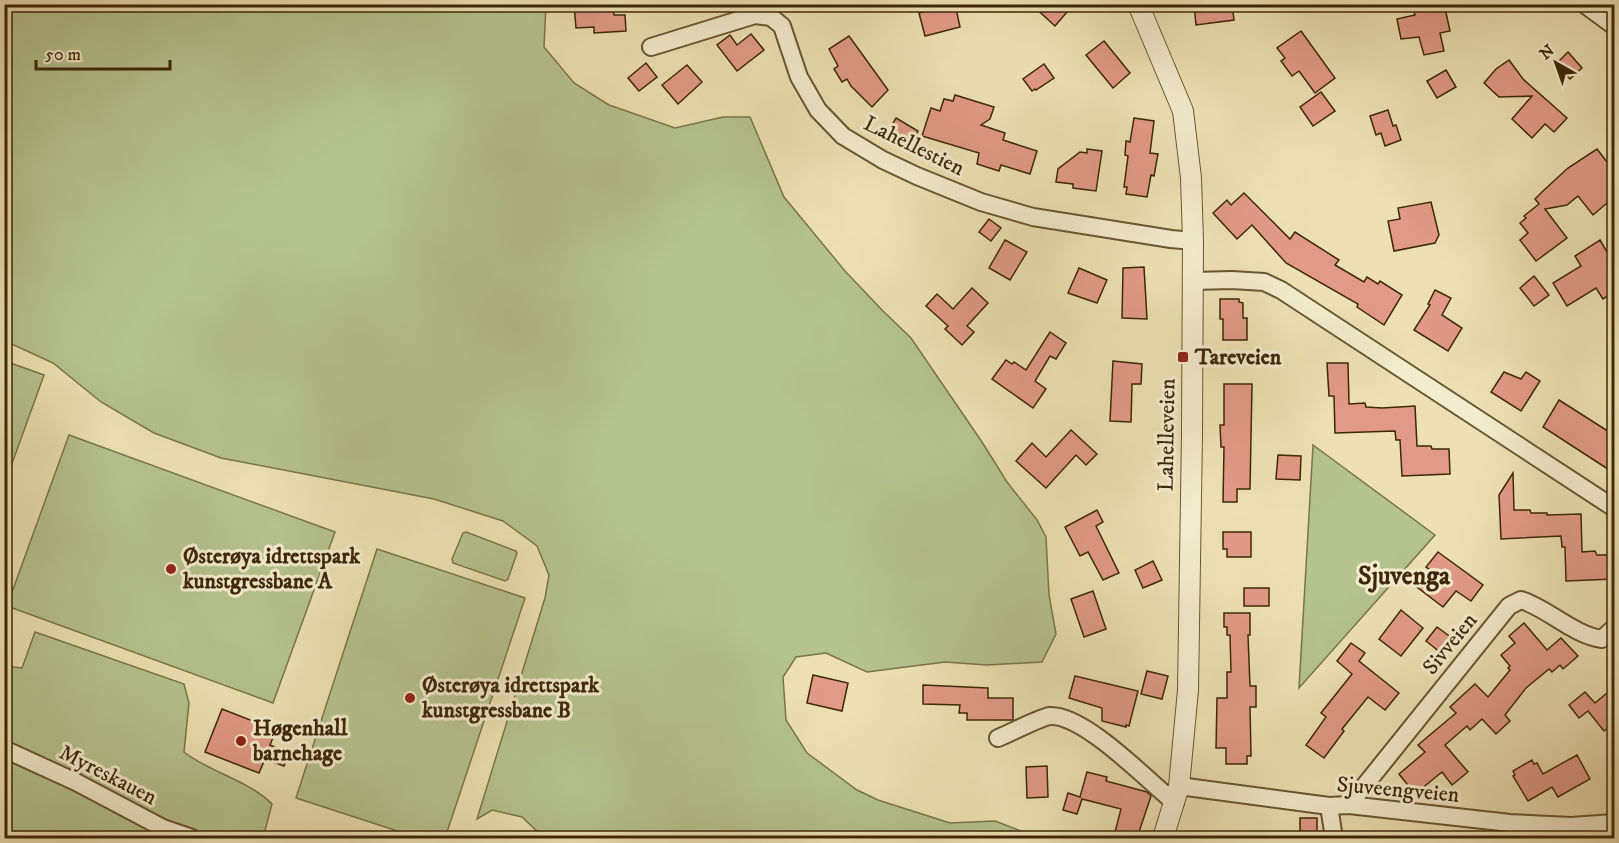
<svg xmlns="http://www.w3.org/2000/svg" width="1619" height="843" font-family="'IM FELL DW Pica',serif">
<rect width="100%" height="100%" fill="#ede1b3"/>
<filter id="stains"><feTurbulence type="fractalNoise" baseFrequency=".00333" numOctaves="4"/><feColorMatrix values="0 0 0 0 .2 0 0 0 0 .09 0 0 0 0 .02 0 0 0 .5 -.17"/></filter>
<radialGradient id="worn" r=".72"><stop offset=".6" stop-color="#630" stop-opacity="0"/><stop offset="1" stop-color="#630" stop-opacity=".3"/></radialGradient>
<g fill="#b5c38e" stroke="#79754a" stroke-width="1.5">
<polygon points="5,4 546,5 544,47 574,83 609,105 675,128 723,117 750,117 784,197 845,271 882,310 911,338 982,442 1007,482 1037,520 1046,537 1049,595 1056,634 1042,662 987,665 945,662 867,672 826,653 796,657 783,677 786,720 807,753 857,790 878,800 950,823 995,821 1024,832 1027,838 544,838 522,817 492,810 477,819 545,598 549,575 537,546 503,521 434,499 221,458 154,433 101,402 53,363 5,341"/>
<polygon points="5,361 44,375 5,483 4,361"/>
<polygon points="69,435 335,532 273,703 7,606"/>
<polygon points="1313,445 1435,535 1299,688 1313,446"/>
<polygon points="466,532 516,551 517,553 508,579 505,581 453,563 452,559 463,533"/>
<polygon points="377,549 525,598 445,838 419,838 296,798"/>
<path d="M35,632l149,52 5,19 -5,49c27,21 64,28 88,52l-9,34h-258v-172l17,2z"/>
</g>
<g fill="#e19a88" stroke="#3d2707" stroke-width="1.5">
<polygon points="574,4 613,4 614,15 625,15 626,31 594,33 594,27 576,28"/>
<polygon points="955,4 960,27 925,36 919,13"/>
<polygon points="1031,4 1074,4 1055,26"/>
<polygon points="1194,4 1232,4 1234,20 1196,25"/>
<polygon points="1417,4 1432,4 1433,11 1445,8 1450,31 1440,33 1444,51 1424,55 1419,37 1401,39 1397,19 1415,15 1413,8 1417,7"/>
<polygon points="1301,31 1335,78 1315,93 1299,71 1292,76 1281,61 1285,58 1277,48"/>
<polygon points="751,34 764,50 737,71 717,45 730,35 737,45"/>
<polygon points="849,36 888,90 872,107 851,86 847,79 842,82 834,69 838,66 829,49"/>
<polygon points="1104,41 1130,73 1113,88 1086,55"/>
<polygon points="1568,52 1582,68 1570,79 1556,64"/>
<polygon points="1509,60 1523,79 1567,118 1554,132 1545,124 1532,138 1512,119 1532,96 1499,97 1484,83 1496,69"/>
<polygon points="646,63 657,77 639,91 628,78"/>
<polygon points="1044,64 1054,78 1036,90 1035,89 1032,91 1023,79"/>
<polygon points="687,65 702,82 678,104 662,85"/>
<polygon points="1446,70 1456,87 1437,98 1427,81"/>
<polygon points="1321,92 1335,111 1313,126 1300,107"/>
<polygon points="955,95 994,107 990,119 981,125 1005,133 1003,140 1037,151 1030,174 1001,165 999,171 977,164 979,153 922,136 931,108 940,111 944,99 953,101"/>
<polygon points="1388,110 1393,126 1396,125 1401,140 1385,146 1381,133 1376,135 1370,116"/>
<polygon points="896,118 918,131 908,148 886,136"/>
<polygon points="1134,118 1154,121 1150,153 1158,154 1154,176 1151,175 1147,197 1126,194 1127,187 1124,187 1128,156 1125,155 1126,141 1130,142"/>
<polygon points="1087,149 1102,151 1096,191 1073,188 1073,184 1056,182 1058,169 1080,152 1087,153"/>
<polygon points="1597,149 1614,171 1614,197 1593,215 1578,196 1567,205 1545,209 1567,238 1536,261 1520,240 1528,233 1520,223 1526,218 1524,216 1539,204 1535,199 1543,191 1568,168"/>
<polygon points="1244,193 1290,239 1295,232 1339,260 1335,265 1364,282 1367,277 1378,284 1380,281 1402,295 1384,325 1357,307 1358,304 1286,263 1252,225 1237,239 1213,213 1227,200 1231,205"/>
<polygon points="1431,202 1439,235 1435,243 1394,251 1388,221 1400,219 1398,208"/>
<polygon points="989,219 1001,228 991,241 979,232"/>
<polygon points="1005,240 1027,252 1010,280 989,268"/>
<polygon points="1600,240 1614,264 1614,292 1603,299 1596,288 1567,306 1553,283 1581,266 1575,256"/>
<polygon points="1144,267 1147,319 1122,318 1123,268"/>
<polygon points="1079,268 1107,280 1097,303 1068,293"/>
<polygon points="1534,276 1549,295 1534,306 1520,288"/>
<polygon points="972,288 988,303 967,326 974,332 962,345 945,329 948,326 926,306 937,294 953,309"/>
<polygon points="1435,290 1451,298 1442,315 1462,328 1448,351 1414,330 1430,305 1428,304"/>
<polygon points="1220,299 1239,299 1239,302 1243,303 1243,318 1247,318 1247,340 1223,340 1223,319 1220,319"/>
<polygon points="1050,332 1066,343 1056,359 1050,356 1035,381 1046,389 1033,408 992,379 1006,360 1012,364 1014,362 1026,370"/>
<polygon points="1113,361 1142,364 1141,384 1132,384 1131,422 1110,421"/>
<polygon points="1327,363 1348,363 1349,404 1365,403 1366,407 1382,408 1415,406 1417,446 1431,446 1432,449 1449,449 1450,474 1402,476 1400,440 1396,440 1395,431 1335,433 1334,396 1329,396"/>
<polygon points="1504,372 1521,379 1526,372 1540,381 1521,411 1491,392"/>
<polygon points="1224,384 1252,384 1250,489 1237,489 1237,502 1223,502 1224,447 1221,447 1220,425 1224,425"/>
<polygon points="1559,400 1614,435 1614,473 1543,427"/>
<polygon points="1071,430 1097,454 1086,465 1076,455 1046,488 1016,461 1032,443 1046,457"/>
<polygon points="1278,455 1301,456 1300,480 1276,479"/>
<polygon points="1513,473 1514,510 1530,510 1531,513 1547,513 1547,515 1581,514 1582,552 1595,551 1597,555 1613,555 1614,579 1566,581 1565,547 1562,547 1561,536 1501,539 1499,495"/>
<polygon points="1097,510 1103,522 1096,526 1119,573 1103,580 1088,552 1080,556 1065,527"/>
<polygon points="1223,532 1251,532 1251,557 1227,557 1227,549 1223,549"/>
<polygon points="1438,552 1483,585 1471,601 1456,591 1443,607 1417,587 1430,570 1426,567"/>
<polygon points="1153,561 1162,580 1143,588 1135,570"/>
<rect x="1244" y="588" width="25" height="18"/>
<polygon points="1093,591 1106,629 1084,637 1071,599"/>
<polygon points="1401,610 1423,628 1401,656 1379,639"/>
<polygon points="1224,613 1250,613 1250,635 1248,635 1250,686 1256,686 1256,707 1250,707 1251,756 1247,756 1247,764 1226,764 1226,748 1216,748 1217,698 1227,698 1227,672 1231,672 1230,635 1227,635 1227,627 1224,627"/>
<polygon points="1524,623 1547,650 1561,638 1578,656 1563,669 1560,665 1552,672 1549,669 1526,688 1505,715 1510,721 1496,734 1482,719 1470,730 1467,726 1445,745 1468,772 1452,785 1442,772 1415,794 1399,774 1425,752 1418,745 1456,713 1450,707 1465,693 1475,684 1488,697 1510,670 1508,668 1510,666 1501,655 1515,643 1509,636"/>
<polygon points="1437,627 1452,638 1441,653 1426,641"/>
<polygon points="1351,643 1365,653 1359,661 1399,693 1385,710 1368,697 1342,729 1344,731 1324,758 1306,745 1326,717 1321,713 1352,674 1337,661"/>
<polygon points="1147,671 1168,676 1162,699 1141,694"/>
<polygon points="813,675 848,683 842,711 807,703"/>
<polygon points="1075,676 1138,691 1129,726 1126,725 1126,727 1102,721 1102,708 1069,698"/>
<polygon points="923,685 988,688 988,698 1013,698 1013,720 967,720 967,713 959,713 960,705 923,704"/>
<polygon points="1614,687 1614,723 1604,731 1588,711 1579,718 1569,705 1585,692 1595,703"/>
<polygon points="222,709 276,730 270,745 289,753 284,766 265,759 259,773 205,752"/>
<polygon points="1577,755 1590,779 1558,797 1552,787 1528,801 1513,776 1515,775 1513,771 1532,760 1534,764 1537,763 1543,774"/>
<polygon points="1047,766 1048,797 1027,798 1026,767"/>
<polygon points="1087,772 1107,777 1106,781 1147,792 1151,796 1137,838 1115,832 1121,809 1082,799 1077,814 1063,810 1068,793 1080,797"/>
<rect x="1300" y="818" width="17" height="20"/>
</g>
<g fill="none" stroke-linecap="round" stroke-linejoin="round">
<defs>
<g id="minor">
<polyline points="1584,4 1614,26"/>
<polyline points="651,47 755,15 771,17 782,26 799,77 818,110 843,136 883,160 917,176 981,202 1033,217 1171,239 1193,241"/>
<polyline points="1192,281 1232,280 1264,282 1281,290 1614,508"/>
<path d="M998,738c10,-4 43,-21 52,-22 34,-2 98,65 125,87"/>
<polyline points="4,749 76,782 163,828 192,838"/>
<polyline points="1179,786 1329,806 1349,805 1510,823 1571,826 1614,823"/>
<path d="M1349,805l160,-199 12,-6c28,9 52,35 81,39l12,-11"/>
<polyline points="1329,806 1334,838"/>
</g>
<polyline id="tertiary" points="1138,4 1183,111 1191,178 1193,241 1192,433 1188,690 1179,786 1163,838"/>
</defs>
<use href="#minor" stroke="#695632" stroke-width="20"/>
<use href="#tertiary" stroke="#695632" stroke-width="22"/>
<use href="#minor" stroke="#f3ecce" stroke-width="16"/>
<use href="#tertiary" stroke="#f3ecce" stroke-width="20"/>
</g>
<g fill="#8f2418" stroke="#f3ecce" stroke-width="2">
<rect x="1177" y="351" width="12" height="12" rx="3"/>
<circle cx="171" cy="569" r="6"/>
<circle cx="410" cy="698" r="6"/>
<circle cx="241" cy="741" r="6"/>
</g>
<g text-anchor="middle" dominant-baseline="central" stroke-width="6" stroke-linejoin="round" paint-order="stroke">
<g font-size="22" fill="#3d2707" stroke="#f3ecce">
<text transform="translate(914 146) rotate(26)">Lahellestien</text>
<text transform="translate(1167 435) rotate(-89)">Lahelleveien</text>
<text transform="translate(1450 644) rotate(-51)">Sivveien</text>
<text transform="translate(108 775) rotate(27)">Myreskauen</text>
<text transform="translate(1398 790) rotate(5)">Sjuveengveien</text>
</g>
<g font-size="22" font-weight="bold" fill="#3d2707" stroke="#f3ecce" text-anchor="start">
<text x="1195" y="357">Tareveien</text>
<text x="183" y="556">Østerøya idrettspark<tspan x="183" dy="25">kunstgressbane A</tspan></text>
<text x="422" y="685">Østerøya idrettspark<tspan x="422" dy="25">kunstgressbane B</tspan></text>
<text x="253" y="728">Høgenhall<tspan x="253" dy="25">barnehage</tspan></text>
</g>
<g font-size="26" font-weight="bold" fill="#3d2707" stroke="#f3ecce">
<text x="1404" y="576">Sjuvenga</text>
</g>
</g>
<rect width="1619" height="843" fill="none" stroke="#ede1b3" stroke-width="24"/>
<rect x="6" y="6" width="1607" height="831" fill="none" stroke="#3d2707" stroke-width="3"/>
<rect x="12" y="12" width="1595" height="819" fill="none" stroke="#3d2707" stroke-width="1.5"/>
<g transform="translate(1556 63) rotate(320)" stroke="#f3ecce" stroke-width="4.5" paint-order="stroke">
<path d="M0-4.5L10 22L0 15L-10 22Z" fill="#3d2707"/>
<text y="-9" font-size="16" font-weight="bold" text-anchor="middle" fill="#3d2707">N</text>
</g>
<path d="M36 60v9h134v-9" fill="none" stroke="#3d2707" stroke-width="3"/>
<text x="45" y="60" font-size="18" fill="#3d2707" stroke="#f3ecce" stroke-width="4.5" paint-order="stroke">50 m</text>
<rect width="100%" height="100%" filter="url(#stains)"/>
<rect width="100%" height="100%" fill="url(#worn)"/>
</svg>
